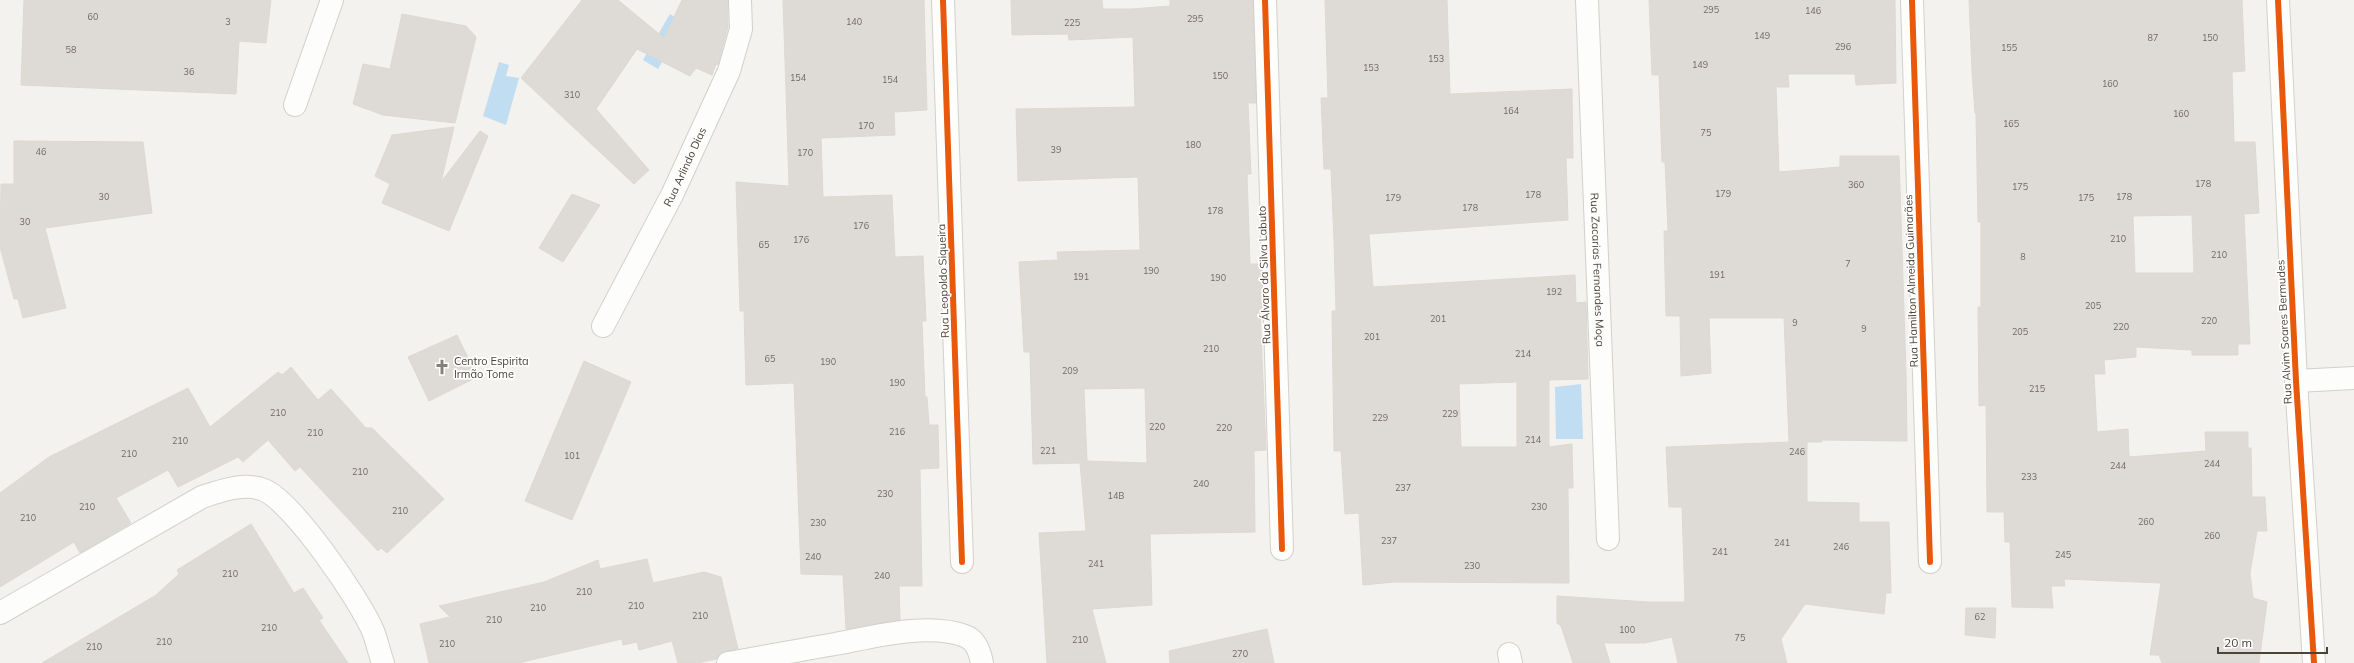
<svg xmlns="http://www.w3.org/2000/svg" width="2354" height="663" font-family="Mulish,sans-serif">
<rect width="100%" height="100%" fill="#f4f2ee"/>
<g fill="#c0ddf1">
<polygon points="670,14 684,23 658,69 643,60"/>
<polygon points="499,62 509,65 506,76 519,78 506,125 483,116"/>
<polygon points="1581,384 1583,439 1556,439 1555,387"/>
</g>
<g fill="#dedbd6" stroke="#dcd9d4" fill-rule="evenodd">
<polygon points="24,0 271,0 266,43 239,41 236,94 21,85"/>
<polygon points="582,0 618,0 664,38 682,0 728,0 728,27 718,65 716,64 712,75 696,68 690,76 637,49 596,109 649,170 634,184 521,78"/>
<polygon points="783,0 924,0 927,110 894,112 895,135 821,138 823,197 892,195 895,257 923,256 926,321 922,321 925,397 927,397 929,425 938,425 939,468 920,469 922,586 899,586 900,620 846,629 843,575 801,574 794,383 746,385 744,311 740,311 736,182 789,186"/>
<path d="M1011,0h91l1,9h29l38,-3v-6h83l3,103h-8l3,71h-4l3,90h11l1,47h-2l6,139 -12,1 1,81 -105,2 2,71 -60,4 14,54h-59l-8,-130 47,-2 -6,-68 -47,1 -3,-112h-6l-5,-90 39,-2 -1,-8 83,-2 -2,-73 -120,4 -2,-72 119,-2 -2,-70 -64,3 -1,-6 -56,1zM1145,388l2,75 -60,-2 -3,-72z"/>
<path d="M1325,0h122l3,94 122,-5 1,69h-7l2,62 -199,14 4,53 202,-12 1,28 10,-1 2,77 -39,1v67l23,-3 1,44h-5l1,95 -175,-1 -31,3 -4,-72 -14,1 -4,-63h-7l-2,-140h4l-2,-71 -3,-71h-7l-3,-71h7zM1517,382v65h-56l-2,-63z"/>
<polygon points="1649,0 1895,0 1896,83 1856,85 1855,74 1788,74 1789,87 1776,87 1779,172 1840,167 1840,156 1899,156 1906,372 1907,441 1822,440 1822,442 1807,442 1807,502 1859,503 1859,522 1889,522 1891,593 1886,593 1884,614 1805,604 1781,639 1787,663 1678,663 1672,637 1645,643 1604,643 1610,663 1573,663 1561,626 1557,623 1557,596 1648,602 1685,602 1682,507 1669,507 1666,447 1789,442 1784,318 1709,318 1711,373 1681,376 1680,316 1666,316 1664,231 1668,231 1665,162 1662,162 1659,75 1652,75"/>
<path d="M1969,0h273l3,71 -13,1 2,70h21l4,71 -15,1 6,130h-12v11h-46v-5l-56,-3v10l-32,3 1,14h-11l3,58 31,-3 1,28 77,-6 -1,-19h43v16h3l1,49h13l2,34h-10l-7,42 3,25 14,4 -8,61h-97l-3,-8h-9l11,-72 -97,-4 1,7h-14l2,22 -41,-1 -2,-65h-5l-1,-30h-17l-1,-107 -7,1 -1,-99h3v-85h-3l-2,-109h-1l-3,-41zM2192,215l2,58h-59l-2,-57z"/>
<polygon points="402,14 466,26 476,37 455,123 383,115 353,104 363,64 390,69"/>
<polygon points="454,127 441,182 480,131 488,136 449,231 382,203 390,184 375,176 392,135"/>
<polygon points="14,141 143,142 152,213 45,228 66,308 23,318 18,299 14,299 0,247 1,184 14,184"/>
<polygon points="572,194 600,205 563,262 539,248"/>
<polygon points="457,335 477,377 429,401 408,357"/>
<polygon points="584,361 631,382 572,520 525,501"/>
<polygon points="291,367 318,400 331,389 366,428 372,428 444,499 387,553 381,548 378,551 300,467 295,471 268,440 243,462 238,457 178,487 168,470 116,498 131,523 80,553 74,542 0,587 0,493 49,457 188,388 210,427 278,372 282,375"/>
<polygon points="251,524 294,593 303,588 323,618 319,620 348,663 42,663 156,595 179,574 177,570"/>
<polygon points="647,559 653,583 704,572 721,577 738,649 720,653 716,659 697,663 678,663 672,641 639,650 637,642 623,645 622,639 518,663 429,663 420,624 450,617 439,606 544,582 598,560 600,569"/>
<polygon points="1966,608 1996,608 1995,638 1965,635"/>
<polygon points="1267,629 1274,663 1170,663 1169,651"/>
</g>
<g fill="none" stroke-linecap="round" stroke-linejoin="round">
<defs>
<g id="minor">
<polyline points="943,0 962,562"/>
<polyline points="1265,0 1282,549"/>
<path id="s1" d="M1587,0l21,539"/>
<polyline points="1912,0 1930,562"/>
<polyline points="2278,0 2296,381 2314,663"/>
<polyline points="295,105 332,0"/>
<path id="s2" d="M603,326l69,-131 57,-124 12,-42 -1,-29"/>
<polyline points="2296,381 2354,378"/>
<path d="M0,613l202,-116c18,-6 43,-15 62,-7 29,12 96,110 109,141 4,10 6,21 10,32"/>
<polyline points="1509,654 1511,663"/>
<path d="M728,663c35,-6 71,-13 107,-19 38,-7 93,-22 130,-8 11,4 15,16 17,27"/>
</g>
</defs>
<use href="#minor" stroke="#d2d0cb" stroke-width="24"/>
<use href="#minor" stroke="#fdfdfc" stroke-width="22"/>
<defs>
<g id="cycleway">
<polyline points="943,0 962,562"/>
<polyline points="1265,0 1282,549"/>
<polyline points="1912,0 1930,562"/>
<polyline points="2278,0 2296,381 2314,663"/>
</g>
</defs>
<use href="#cycleway" stroke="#fff" stroke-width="8"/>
<use href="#cycleway" stroke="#e8590c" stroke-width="6"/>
</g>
<defs>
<symbol id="church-bare" viewBox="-9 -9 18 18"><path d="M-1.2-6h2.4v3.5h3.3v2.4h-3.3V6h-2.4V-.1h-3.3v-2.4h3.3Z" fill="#868178" stroke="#fff" stroke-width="2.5" paint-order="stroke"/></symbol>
</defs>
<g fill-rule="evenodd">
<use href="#church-bare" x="431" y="356" width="22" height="22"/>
</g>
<g text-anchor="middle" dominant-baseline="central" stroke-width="3.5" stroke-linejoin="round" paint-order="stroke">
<g font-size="9" fill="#706a61">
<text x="1711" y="9">295</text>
<text x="1813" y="10">146</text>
<text x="93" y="16">60</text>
<text x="1195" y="18">295</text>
<text x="228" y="21">3</text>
<text x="854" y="21">140</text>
<text x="1072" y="22">225</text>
<text x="1762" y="35">149</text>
<text x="2153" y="37">87</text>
<text x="2210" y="37">150</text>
<text x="1843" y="46">296</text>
<text x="2009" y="47">155</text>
<text x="71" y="49">58</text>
<text x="1436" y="58">153</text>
<text x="1700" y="64">149</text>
<text x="1371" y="67">153</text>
<text x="189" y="71">36</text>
<text x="1220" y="75">150</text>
<text x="798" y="77">154</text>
<text x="890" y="79">154</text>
<text x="2110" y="83">160</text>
<text x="572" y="94">310</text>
<text x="1511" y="110">164</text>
<text x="2181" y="113">160</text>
<text x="2011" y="123">165</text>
<text x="866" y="125">170</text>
<text x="1706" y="132">75</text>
<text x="1193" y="144">180</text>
<text x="1056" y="149">39</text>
<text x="41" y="151">46</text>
<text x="805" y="152">170</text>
<text x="2203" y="183">178</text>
<text x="1856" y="184">360</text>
<text x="2020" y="186">175</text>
<text x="1723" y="193">179</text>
<text x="1533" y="194">178</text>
<text x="104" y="196">30</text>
<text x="2124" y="196">178</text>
<text x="1393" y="197">179</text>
<text x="2086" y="197">175</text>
<text x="1470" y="207">178</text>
<text x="1215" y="210">178</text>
<text x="25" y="221">30</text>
<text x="861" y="225">176</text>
<text x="2118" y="238">210</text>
<text x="801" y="239">176</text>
<text x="764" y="244">65</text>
<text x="2219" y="254">210</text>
<text x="2023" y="256">8</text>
<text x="1848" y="263">7</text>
<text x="1151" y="270">190</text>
<text x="1717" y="274">191</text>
<text x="1081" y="276">191</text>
<text x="1218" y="277">190</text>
<text x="1554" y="291">192</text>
<text x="2093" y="305">205</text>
<text x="1438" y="318">201</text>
<text x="2209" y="320">220</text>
<text x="1795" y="322">9</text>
<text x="2121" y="326">220</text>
<text x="1864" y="328">9</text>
<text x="2020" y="331">205</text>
<text x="1372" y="336">201</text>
<text x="1211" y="348">210</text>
<text x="1523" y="353">214</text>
<text x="770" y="358">65</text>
<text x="828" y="361">190</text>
<text x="1070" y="370">209</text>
<text x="897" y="382">190</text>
<text x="2037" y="388">215</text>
<text x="278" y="412">210</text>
<text x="1450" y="413">229</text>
<text x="1380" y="417">229</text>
<text x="1157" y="426">220</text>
<text x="1224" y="427">220</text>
<text x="897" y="431">216</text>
<text x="315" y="432">210</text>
<text x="1533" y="439">214</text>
<text x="180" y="440">210</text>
<text x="1048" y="450">221</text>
<text x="1797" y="451">246</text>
<text x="129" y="453">210</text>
<text x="572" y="455">101</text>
<text x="2212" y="463">244</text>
<text x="2118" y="465">244</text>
<text x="360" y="471">210</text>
<text x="2029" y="476">233</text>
<text x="1201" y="483">240</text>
<text x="1403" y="487">237</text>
<text x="885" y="493">230</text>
<text x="1116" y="495">14B</text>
<text x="87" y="506">210</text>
<text x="1539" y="506">230</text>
<text x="400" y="510">210</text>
<text x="28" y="517">210</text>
<text x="2146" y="521">260</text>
<text x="818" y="522">230</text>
<text x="2212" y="535">260</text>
<text x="1389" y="540">237</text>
<text x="1782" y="542">241</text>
<text x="1841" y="546">246</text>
<text x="1720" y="551">241</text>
<text x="2063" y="554">245</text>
<text x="813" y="556">240</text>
<text x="1096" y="563">241</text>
<text x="1472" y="565">230</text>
<text x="230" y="573">210</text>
<text x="882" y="575">240</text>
<text x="584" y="591">210</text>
<text x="636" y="605">210</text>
<text x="538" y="607">210</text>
<text x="700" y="615">210</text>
<text x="1980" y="616">62</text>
<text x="494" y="619">210</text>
<text x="269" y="627">210</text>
<text x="1627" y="629">100</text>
<text x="1740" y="637">75</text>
<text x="1080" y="639">210</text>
<text x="164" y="641">210</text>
<text x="447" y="643">210</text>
<text x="94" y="646">210</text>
<text x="1240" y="653">270</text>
</g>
<g font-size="11" fill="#4b4439" stroke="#fff">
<text stroke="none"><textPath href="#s2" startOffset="179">Rua Arlindo Dias</textPath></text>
<text stroke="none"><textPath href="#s1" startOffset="270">Rua Zacarias Fernandes Moça</textPath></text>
<text transform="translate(1264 275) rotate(-92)">Rua Álvaro da Silva Labuto</text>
<text transform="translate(943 281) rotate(-92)">Rua Leopoldo Siqueira</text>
<text transform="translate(1911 281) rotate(-92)">Rua Hamilton Almeida Guimarães</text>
<text transform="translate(2284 332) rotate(-93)">Rua Alvim Soares Bermudes</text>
</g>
<g font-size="11" fill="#4b4439" stroke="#fff" text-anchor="start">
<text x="454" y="361">Centro Espirita<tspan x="454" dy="13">Irmão Tome</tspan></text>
</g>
</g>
<path d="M2218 647v6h109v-6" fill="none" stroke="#4b4439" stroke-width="2"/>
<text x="2224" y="647" font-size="12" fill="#4b4439" stroke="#ffffff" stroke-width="3" paint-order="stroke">20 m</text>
</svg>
